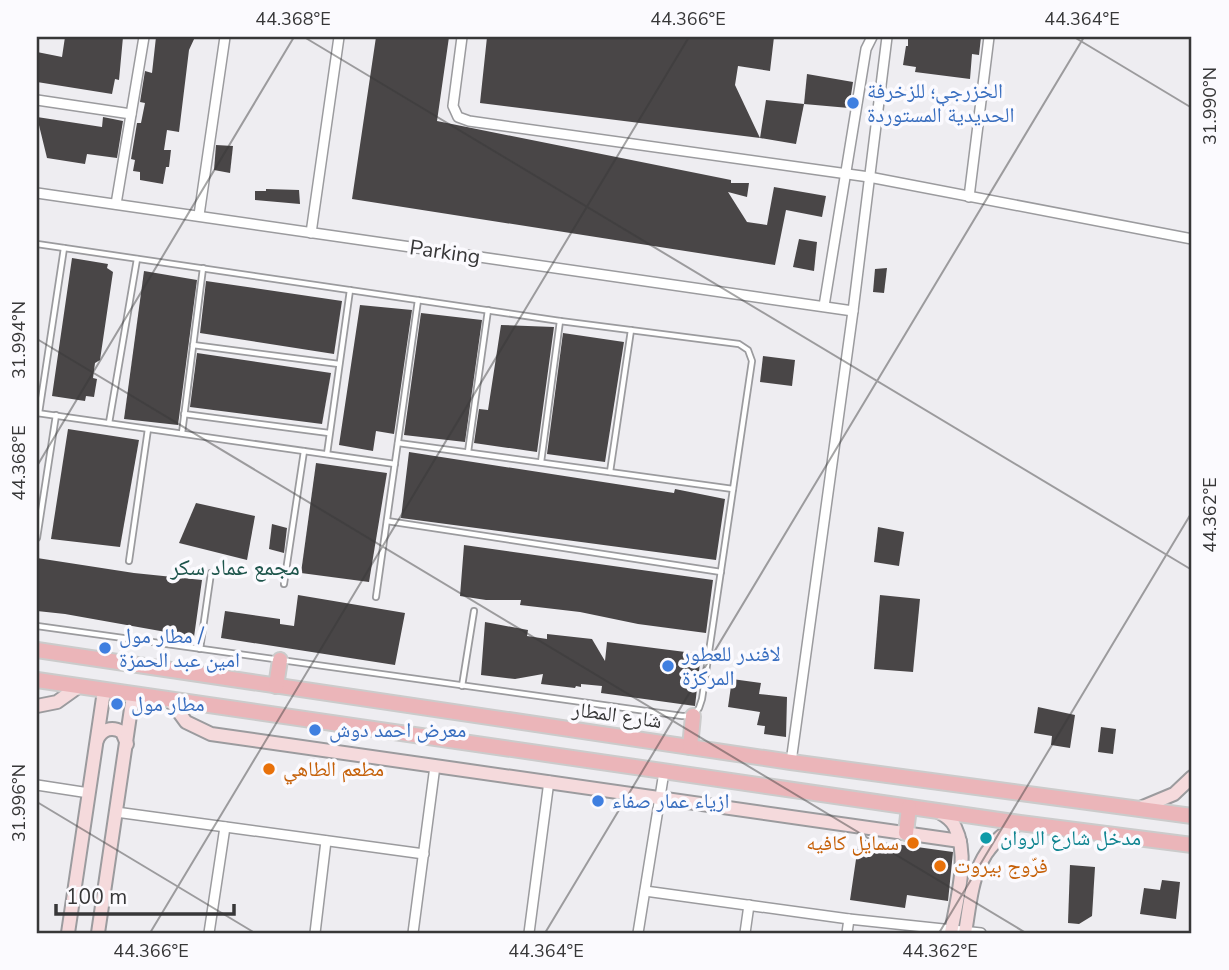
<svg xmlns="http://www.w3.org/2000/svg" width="1229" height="970" font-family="'Nunito Sans','Noto Naskh Arabic',sans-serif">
<rect width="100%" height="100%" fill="#eeedf1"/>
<g fill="#494647">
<polygon points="65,37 123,37 119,80 115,79 112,94 37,82 37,52 62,57"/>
<polygon points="156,37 195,37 189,50 179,132 167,130 164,150 171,150 169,167 166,167 163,184 140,180 140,172 133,171 135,160 131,159 137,123 141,123 145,103 140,102 145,71 152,73"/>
<polygon points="376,37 449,37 437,121 731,180 731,183 749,183 747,197 728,192 747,222 767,225 774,187 826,196 822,217 786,210 775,265 352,199"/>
<polygon points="487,37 774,37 770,71 738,66 735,85 760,138 480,103"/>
<polygon points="908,37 981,37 979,55 972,54 970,79 915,72 916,67 903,65 906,46 908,46"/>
<polygon points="807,74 853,82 849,108 804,104"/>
<polygon points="766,100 804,104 796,144 760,138"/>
<polygon points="37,117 102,127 103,117 123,121 117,158 87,154 85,164 47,158"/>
<polygon points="216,145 233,146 230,173 214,170"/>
<polygon points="266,189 299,190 300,204 255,200 255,191 266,191"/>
<polygon points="799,239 817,242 814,271 793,267"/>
<polygon points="72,258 108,264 107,268 113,272 100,360 95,363 93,378 97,379 94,397 86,396 85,401 52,396"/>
<polygon points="887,268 884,293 873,292 875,269"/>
<polygon points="144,271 197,280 178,425 124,419"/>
<polygon points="206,281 342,301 334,354 200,333"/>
<polygon points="360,305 412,310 394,434 376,431 373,451 339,445"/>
<polygon points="421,313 482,320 465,442 404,435"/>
<polygon points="501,325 554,327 537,452 474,443 479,409 488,410"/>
<polygon points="563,333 624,342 605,462 547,454"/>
<polygon points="197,353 331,373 322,424 190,407"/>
<polygon points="763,356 795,360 792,386 760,382"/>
<polygon points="68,429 139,440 120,547 51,539"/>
<polygon points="409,452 674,493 675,489 725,499 716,560 401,518"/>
<polygon points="316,463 387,473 369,582 301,573"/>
<polygon points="196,503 255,516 247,560 179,543"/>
<polygon points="272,524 287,528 284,553 269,549"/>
<polygon points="878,527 904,532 899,566 874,562"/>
<polygon points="464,545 713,580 706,633 638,624 580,612 520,605 521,600 486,600 460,596"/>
<polygon points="37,558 134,573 202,580 194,637 65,614 37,611"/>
<polygon points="298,595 405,613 395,665 221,638 225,611 280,619 280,624 294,626"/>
<polygon points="880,595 920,599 913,672 874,669"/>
<polygon points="485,622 528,630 527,636 547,639 547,634 592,639 605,661 607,642 701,654 695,706 601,693 602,686 581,684 581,687 576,686 575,688 541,684 543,674 515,679 481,675"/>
<polygon points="732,679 761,683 759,694 787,697 786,737 764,734 765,726 757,725 760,712 728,707"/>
<polygon points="1038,707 1075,715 1070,748 1051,745 1052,736 1034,733"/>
<polygon points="1101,727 1116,729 1113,754 1098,752"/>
<polygon points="859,839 953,852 948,901 907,895 905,908 850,900"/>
<polygon points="1070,865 1095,867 1092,916 1079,924 1068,923"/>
<polygon points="1162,880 1180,882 1176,919 1140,914 1144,888 1160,890"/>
</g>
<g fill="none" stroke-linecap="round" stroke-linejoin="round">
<defs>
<g id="lane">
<polyline points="37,244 560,321 739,344 748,350 752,361 702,699 699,708 693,716 682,716 37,626"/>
<polyline points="193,345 339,364"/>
<polyline points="37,413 395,464"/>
<polyline points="39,413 64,248"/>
<polyline points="184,414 329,433"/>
<polyline points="109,423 137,259"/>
<polyline points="182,433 203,268"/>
<polyline points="398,443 733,489"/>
<polyline points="468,452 488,310"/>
<polyline points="327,454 350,290"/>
<polyline points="541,462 560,321"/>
<polyline points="610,472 631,330"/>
<polyline points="387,521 721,572"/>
<polyline points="37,538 56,415"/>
<polyline points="129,561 148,429"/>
<polyline points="284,584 304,451"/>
<polyline points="376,597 418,300"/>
<polyline points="200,649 211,573"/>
<polyline points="462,686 474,611"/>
</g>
<g id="street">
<polyline points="462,37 453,106 458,117 469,121 869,177 1192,239"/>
<polyline points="37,100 131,114"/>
<polyline points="37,193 853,311"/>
<polyline points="969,197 989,37"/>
<polyline points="116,204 144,37"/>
<polyline points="199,215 225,37"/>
<polyline points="311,233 339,37"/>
<polyline points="824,306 866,49 872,37"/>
<polyline points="791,762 853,311 887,37"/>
<polyline points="37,785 89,793"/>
<polyline points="116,812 424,854"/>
<polyline points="645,891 849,919 981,933"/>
<polyline points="209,933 225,827"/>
<polyline points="315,933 326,841"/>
<polyline points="413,933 435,766"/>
<polyline points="529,933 549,781"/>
<polyline points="638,933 664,772"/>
<polyline points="745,933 749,905"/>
<polyline points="847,933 849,919"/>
</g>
<g id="secondary">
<polyline points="170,700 186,722 211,734 960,841"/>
<polyline points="37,706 57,702 78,687"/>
<path d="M97,740c5,-11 15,-14 25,-8l5,12"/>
<polyline points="1138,809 1174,794 1192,777"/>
<path d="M939,812c7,4 13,8 16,15 15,30 1,75 -4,106"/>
<polyline points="68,933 104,691"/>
<polyline points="98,933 133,695"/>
<path d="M965,933c8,-49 8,-83 55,-110"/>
</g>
<g id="primary">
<polyline points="37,650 791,762 1192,816"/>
<polyline points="37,680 1020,823 1192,845"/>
<polyline points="276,686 280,660"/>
<polyline points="690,747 693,716"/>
<polyline points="906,833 909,807"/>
</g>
</defs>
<use href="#lane" stroke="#9b9b9e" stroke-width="8"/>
<use href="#street" stroke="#9b9b9e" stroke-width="12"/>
<use href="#secondary" stroke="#9b9b9e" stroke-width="16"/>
<use href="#primary" stroke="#cbcbcb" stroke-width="18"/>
<use href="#lane" stroke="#fff" stroke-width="4.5"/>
<use href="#street" stroke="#fff" stroke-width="9"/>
<use href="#secondary" stroke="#f5dadc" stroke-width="12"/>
<use href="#primary" stroke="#ebb5b9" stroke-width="14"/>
</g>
<path fill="none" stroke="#373738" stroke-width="2" stroke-opacity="0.45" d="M304,37l888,533M1074,37l118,71M37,339l989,594M37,466l257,-429M37,802l218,131M150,933l539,-896M545,933l539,-896M939,933l253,-421"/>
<g fill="#3f7fe0" stroke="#fbfafe" stroke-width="2.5">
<circle cx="853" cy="103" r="7"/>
<circle cx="105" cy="648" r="7"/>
<circle cx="668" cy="666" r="7"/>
<circle cx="117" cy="704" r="7"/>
<circle cx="315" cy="730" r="7"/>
<circle cx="598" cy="801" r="7"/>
</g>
<g fill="#e8710a" stroke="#fbfafe" stroke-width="2.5">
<circle cx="269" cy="769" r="7"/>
<circle cx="913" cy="843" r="7"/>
<circle cx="940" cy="866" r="7"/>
</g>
<circle fill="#0f9aa8" stroke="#fbfafe" stroke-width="2.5" cx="986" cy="838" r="7"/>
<g text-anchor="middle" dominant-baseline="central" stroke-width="7" stroke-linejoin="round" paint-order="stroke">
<g font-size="21" fill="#366cbe" stroke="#fbfafe" text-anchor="start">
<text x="867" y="91">الخزرجي؛ للزخرفة<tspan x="867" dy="24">الحديدية المستوردة</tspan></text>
<text x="119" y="636">مطار مول /<tspan x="119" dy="24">امين عبد الحمزة</tspan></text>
<text x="682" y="654">لافندر للعطور<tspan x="682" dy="24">المركزة</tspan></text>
<text x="131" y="704">مطار مول</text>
<text x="329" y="730">معرض احمد دوش</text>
<text x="612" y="801">ازياء عمار صفاء</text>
</g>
<g font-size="21" fill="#373738" stroke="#fbfafe">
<text transform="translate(445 252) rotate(8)">Parking</text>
<text transform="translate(617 715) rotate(8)">شارع المطار</text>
</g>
<g font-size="21" fill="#c56008" stroke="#fbfafe" text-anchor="start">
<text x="283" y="769">مطعم الطاهي</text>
<text x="899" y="843" text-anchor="end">سمايل كافيه</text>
<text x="954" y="866">فرّوج بيروت</text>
</g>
<g font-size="21" fill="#0d838f" stroke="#fbfafe" text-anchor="start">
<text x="1000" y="838">مدخل شارع الروان</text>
</g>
<g font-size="23" fill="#1e554c" stroke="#fbfafe">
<text x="235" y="567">مجمع عماد سكر</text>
</g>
</g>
<rect width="1229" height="970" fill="none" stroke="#fbfafe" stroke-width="77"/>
<path d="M56 904v10h178v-10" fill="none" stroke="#373738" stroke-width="3.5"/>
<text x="66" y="904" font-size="21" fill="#373738" stroke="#fbfafe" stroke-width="5" paint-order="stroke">100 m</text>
<rect x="38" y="38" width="1152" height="894" fill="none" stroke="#373738" stroke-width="2.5"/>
<g font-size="18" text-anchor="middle" fill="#373738">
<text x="293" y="25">44.368°E</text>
<text x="688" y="25">44.366°E</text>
<text x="1082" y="25">44.364°E</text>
<text transform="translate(1210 106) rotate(-90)" y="6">31.990°N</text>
<text transform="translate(19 340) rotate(-90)" y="6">31.994°N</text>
<text transform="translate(19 463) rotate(-90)" y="6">44.368°E</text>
<text transform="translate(1210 515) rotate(-90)" y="6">44.362°E</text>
<text transform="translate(19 803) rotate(-90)" y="6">31.996°N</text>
<text x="151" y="957">44.366°E</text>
<text x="546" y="957">44.364°E</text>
<text x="940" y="957">44.362°E</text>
</g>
</svg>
